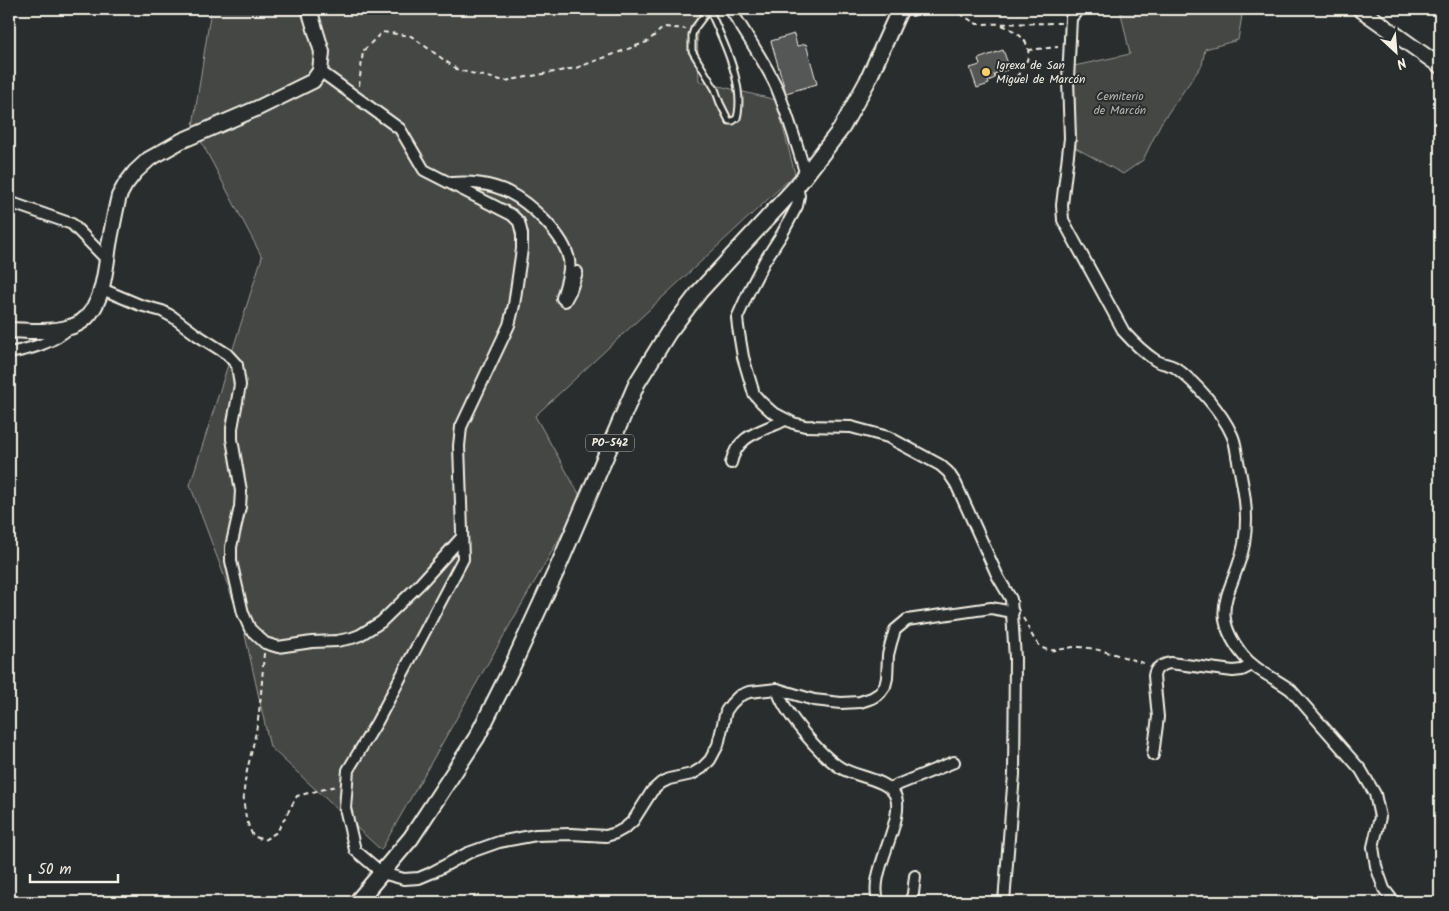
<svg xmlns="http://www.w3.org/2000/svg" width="1449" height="911" font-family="Kalam,sans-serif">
<rect width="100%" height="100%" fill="#2a2d2e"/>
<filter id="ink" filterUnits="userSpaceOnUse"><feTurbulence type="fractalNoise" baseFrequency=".02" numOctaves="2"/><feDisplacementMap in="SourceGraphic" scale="10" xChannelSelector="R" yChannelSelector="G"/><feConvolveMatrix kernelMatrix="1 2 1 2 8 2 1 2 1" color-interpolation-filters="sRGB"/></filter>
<g filter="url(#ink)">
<g fill="#444645" stroke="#9c9c96">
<polygon points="211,9 696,9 699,81 776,100 795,174 535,416 582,499 381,850 270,747 243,626 190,485 262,257 193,126"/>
<polygon points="1120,9 1243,9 1238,40 1205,49 1202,65 1161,123 1143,160 1123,174 1076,148 1074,66 1130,54"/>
</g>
<g fill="#555756" stroke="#f4f1e8">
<polygon points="794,34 797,46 806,44 817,84 786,93 771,41"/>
<polygon points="1003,50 1010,69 994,74 995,78 988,81 989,84 977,88 970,68 980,65 978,59"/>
</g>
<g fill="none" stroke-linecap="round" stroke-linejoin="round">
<defs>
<path id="lane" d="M709,9c13,29 37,77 28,109l-4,3h-4l-9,-18 -5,-14 -23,-38v-16l2,-6z"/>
<g id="street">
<path d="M730,9c16,25 33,50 46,77 12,29 21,59 30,89"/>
<path d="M1082,9h-3l-8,9 -3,62 2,58 -8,67 1,15 61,112c9,10 19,20 31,28 6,4 15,4 21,8 20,15 46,44 56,67 4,8 4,17 6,26 6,29 11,53 6,83 -9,47 -38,64 -2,110 12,16 33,24 49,36l70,80 14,24 5,23 -7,30 3,19 8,23 10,13"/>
<polyline points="320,71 400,129 424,170 512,215 519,222 522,234 522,249 514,305 509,325 461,427 459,446 463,559 377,722 348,770 345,808 355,850 382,873 404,879 419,878 431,873 468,853 499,842 536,835 571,834 606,836 616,833 625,828 633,821 652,791 661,783 669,779 692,774 702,768 710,760 718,745 726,711 731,704 739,696 749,692 777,689 814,700 841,703 860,702 872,698 880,693 885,686 887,678 888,655 891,643 895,630 907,620 991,608 1013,612"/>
<path d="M452,183c18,-2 40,1 56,9 22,11 57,44 61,68 2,12 -4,26 -7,38l3,3 6,-11 6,-18"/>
<polyline points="797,186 799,196 797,206 782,234 764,262 750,289 737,318 738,327 743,357 754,394 761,402 772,412 793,423 805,426 851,427 888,437 940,465 948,472 956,484 998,577 1011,599 1015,658 1014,774 1004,902"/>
<polyline points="9,202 72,224 107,260"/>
<polyline points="102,289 140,305 162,311 173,317 197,335 227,354 237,365 240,385 232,428 232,439 241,491 240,507 231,547 231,561 243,613 250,629 265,643 278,647 312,642 337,641 352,638 360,635 381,622 420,584 462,537"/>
<path d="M9,353c21,-4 44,-10 60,-25"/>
<path d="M731,463c7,-30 31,-31 54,-43"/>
<path d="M777,689c7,24 43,66 64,79 15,9 46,11 54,27 12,24 -29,81 -16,107"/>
<path d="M1153,755l5,-38 -4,-41c1,-9 8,-11 16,-13l63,8 9,-1 10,-5"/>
<polyline points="892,789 897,785 954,762"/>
<polyline points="366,892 374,902"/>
<polyline points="910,902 913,894 915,876"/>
</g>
<g id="secondary">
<polyline points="1360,9 1440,66"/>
<path d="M9,330c19,1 42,3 61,-3 33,-9 35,-55 39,-82 3,-16 6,-33 10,-49l6,-11 10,-13 14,-13 18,-10 14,-8 77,-33 55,-27 7,-10 2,-19 -13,-43"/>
</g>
<polyline id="primary" points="357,902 411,838 477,737 511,669 558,567 637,383 668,333 700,291 797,186 841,129 867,82 900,9"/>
</defs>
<use href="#lane" stroke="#f4f1e8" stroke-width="9"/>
<use href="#street" stroke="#f4f1e8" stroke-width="14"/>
<use href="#secondary" stroke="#f4f1e8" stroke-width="18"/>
<use href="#primary" stroke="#f4f1e8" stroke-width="19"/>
<g stroke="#f4f1e8" stroke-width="2" stroke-dasharray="5 4" stroke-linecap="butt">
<polyline points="952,9 977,24 1061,23"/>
<polyline points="911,16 951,9"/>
<path d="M1002,25c28,12 36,29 13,53"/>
<polyline points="1028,50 1058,47"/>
<polyline points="359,86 363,51 382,32 411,36 458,70 505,81 576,68 647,42 664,27 686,29"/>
<path d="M1023,618c6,9 11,27 22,31 11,4 24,-3 35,-2 23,2 45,11 67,17"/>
<path d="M264,653c-2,26 -3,52 -8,78 -7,39 -22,66 -3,105l11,4 13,-8 20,-36 39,-10"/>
</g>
<use href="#lane" stroke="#2a2d2e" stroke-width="5"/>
<use href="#street" stroke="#2a2d2e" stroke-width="10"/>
<use href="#secondary" stroke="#2a2d2e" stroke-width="14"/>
<use href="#primary" stroke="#2a2d2e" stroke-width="15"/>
</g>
</g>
<circle fill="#ffd166" stroke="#2a2d2e" stroke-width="2" cx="986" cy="72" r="5"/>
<g text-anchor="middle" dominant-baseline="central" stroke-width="4" stroke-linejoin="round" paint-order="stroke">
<rect fill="#2a2d2e" stroke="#b7b6b0" stroke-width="1" x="586" y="434.5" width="48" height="17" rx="4"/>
<g font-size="11" font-weight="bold" fill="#f4f1e8">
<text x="610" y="443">PO-542</text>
</g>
<g font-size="12" fill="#f4f1e8" stroke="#2a2d2e" text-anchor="start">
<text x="996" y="65">Igrexa de San<tspan x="996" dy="14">Miguel de Marcón</tspan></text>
</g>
<g font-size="12" fill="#b6b5af" stroke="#2a2d2e">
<text x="1120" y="96">Cemiterio<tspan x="1120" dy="14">de Marcón</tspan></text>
</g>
</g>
<rect width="1449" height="911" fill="none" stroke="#2a2d2e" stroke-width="30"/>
<rect x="15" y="15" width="1419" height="881" fill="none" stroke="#f4f1e8" stroke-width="2" filter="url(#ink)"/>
<g transform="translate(1396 52) rotate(154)" stroke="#2a2d2e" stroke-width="4" paint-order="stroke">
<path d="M0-4L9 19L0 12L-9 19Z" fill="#f4f1e8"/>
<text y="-8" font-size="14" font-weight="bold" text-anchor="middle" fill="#f4f1e8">N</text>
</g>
<path d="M30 874v8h88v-8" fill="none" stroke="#f4f1e8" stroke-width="2.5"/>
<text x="38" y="874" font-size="15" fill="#f4f1e8" stroke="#2a2d2e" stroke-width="4" paint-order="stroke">50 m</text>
</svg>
